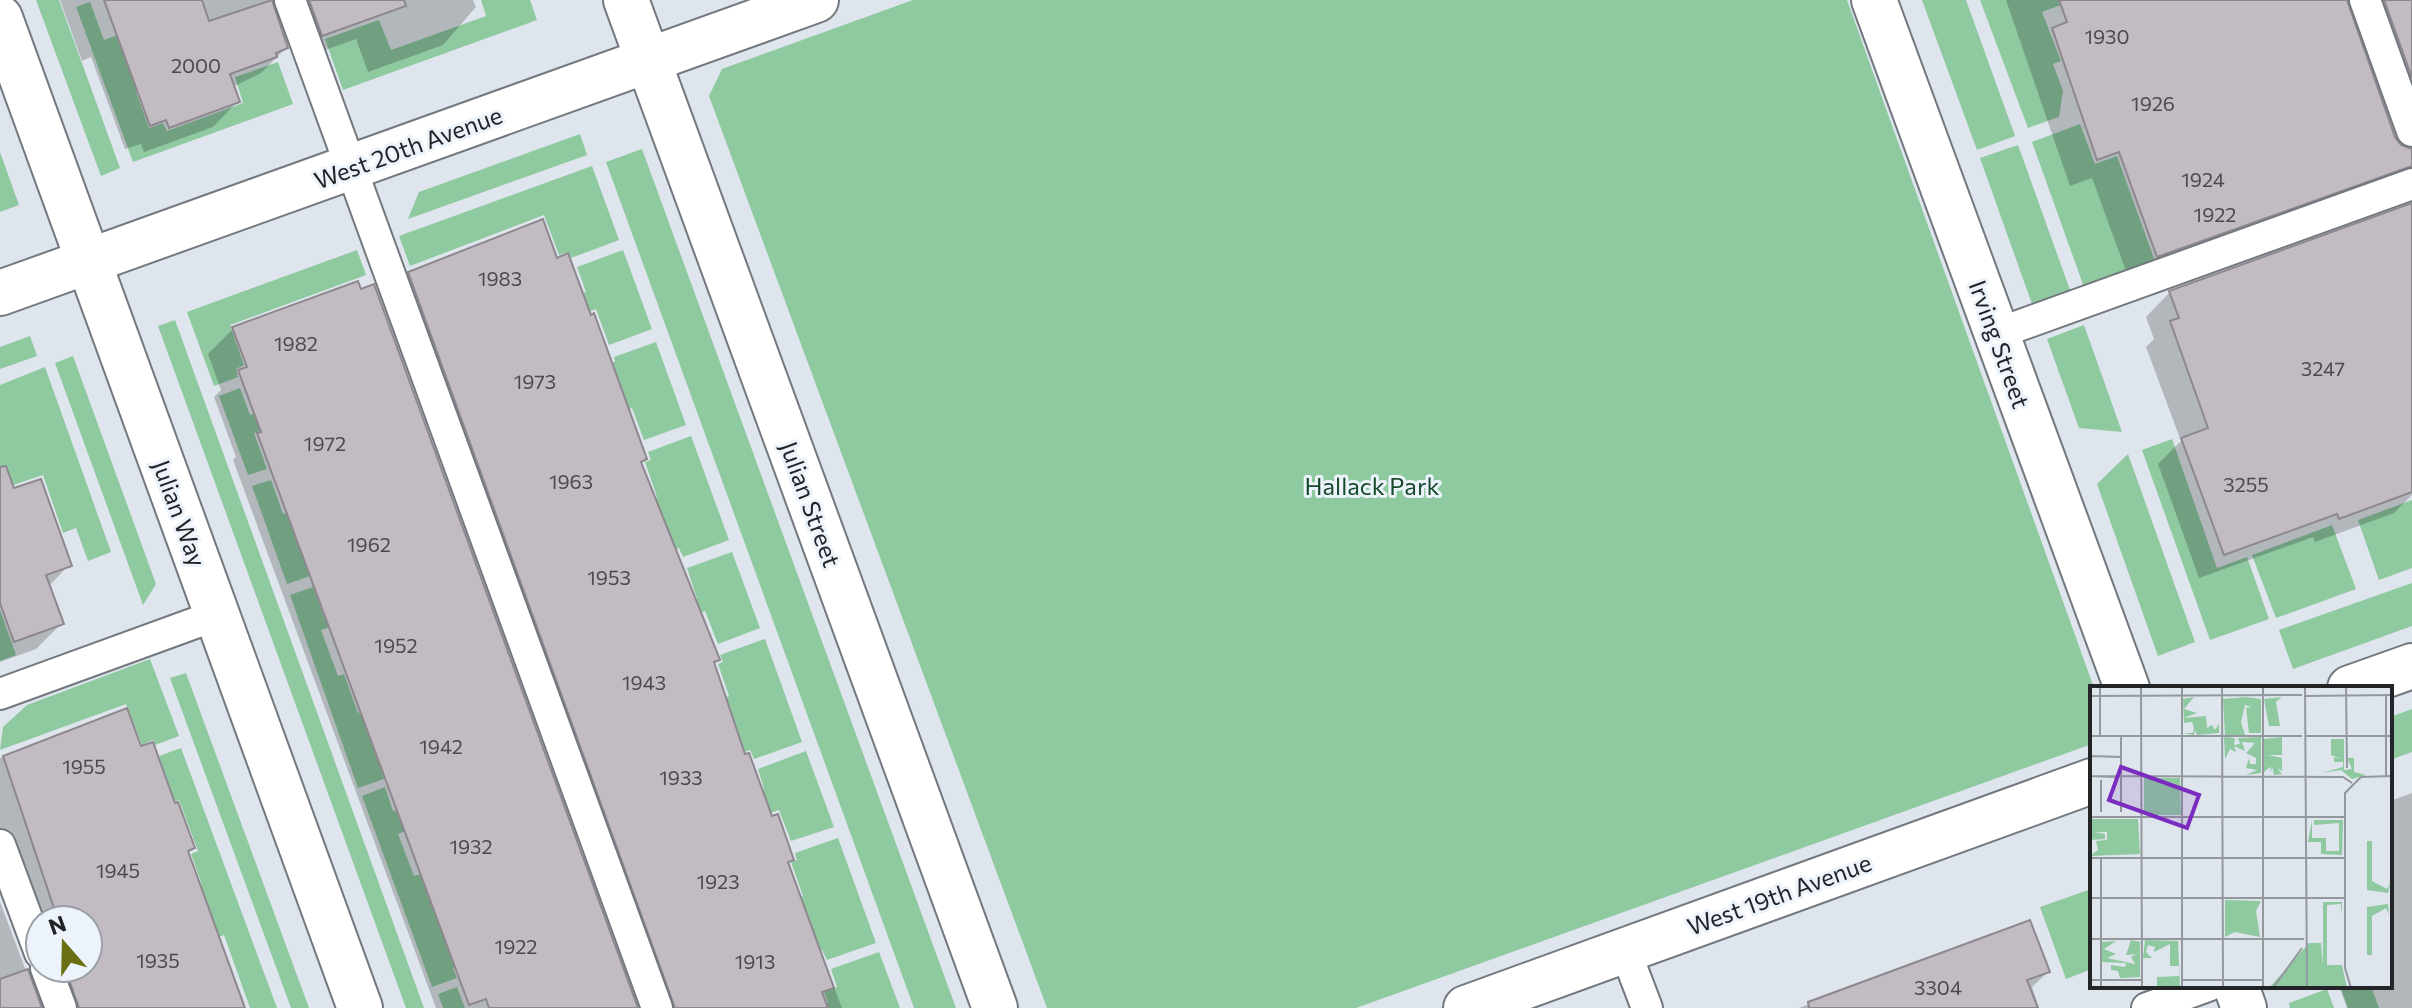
<svg xmlns="http://www.w3.org/2000/svg" width="2412" height="1008" font-family="Commissioner,sans-serif">
<rect width="100%" height="100%" fill="#dfe5ec"/>
<g fill="#8ec9a0">
<polygon points="36,0 59,0 120,168 101,176"/>
<polygon points="481,0 530,0 537,20 343,90 325,39 379,20 391,50 486,16"/>
<polygon points="913,0 1847,0 2094,688 2092,744 1356,1008 1047,1008 709,96 722,69"/>
<polygon points="1922,0 1966,0 2015,136 1977,150"/>
<polygon points="1980,0 2065,0 2066,3 2042,12 2061,61 2053,64 2063,91 2059,117 2028,128"/>
<polygon points="90,2 104,40 185,11 145,88 136,92 149,128 163,123 167,131 243,103 235,77 278,62 293,104 133,162 76,7"/>
<polygon points="2080,124 2095,164 2117,156 2156,264 2085,290 2032,142"/>
<polygon points="580,134 587,155 408,219 419,192"/>
<polygon points="2018,145 2070,290 2032,304 1980,158"/>
<polygon points="642,149 956,1008 914,1008 606,162"/>
<polygon points="0,152 19,205 0,212"/>
<polygon points="592,166 619,240 571,258 568,252 559,255 544,215 410,266 399,236"/>
<polygon points="357,250 366,275 230,325 244,365 236,369 238,377 214,386 187,312"/>
<polygon points="623,250 652,329 609,345 596,309 580,315 573,297 586,292 577,267"/>
<polygon points="175,320 424,1008 406,1008 158,326"/>
<polygon points="2084,325 2122,432 2079,428 2047,339"/>
<polygon points="30,336 37,356 0,369 0,347"/>
<polygon points="656,342 686,425 644,440 632,408 534,444 615,361 614,357"/>
<polygon points="73,356 156,584 143,605 55,363"/>
<polygon points="45,367 111,552 88,561 76,528 63,533 43,475 4,488 0,476 0,385"/>
<polygon points="342,381 348,399 254,433 267,469 248,475 219,396 240,388 250,415"/>
<polygon points="691,436 729,540 683,557 679,548 670,551 624,509 657,497 645,462 651,460 648,452"/>
<polygon points="2172,439 2217,568 2247,557 2269,619 2210,640 2142,450"/>
<polygon points="2128,454 2195,642 2158,656 2097,484"/>
<polygon points="271,480 283,514 322,500 310,576 287,584 252,486"/>
<polygon points="2412,500 2412,568 2379,580 2358,520"/>
<polygon points="2332,525 2356,589 2276,618 2252,555"/>
<polygon points="732,552 760,628 718,644 705,611 609,646 604,633 697,599 687,568"/>
<polygon points="2412,583 2412,626 2293,669 2279,630"/>
<polygon points="313,587 324,617 382,597 399,603 321,630 338,676 344,674 358,713 400,698 388,768 381,770 384,779 358,788 290,595"/>
<polygon points="0,610 16,655 0,661"/>
<polygon points="765,639 802,742 754,759 750,750 739,754 715,701 729,696 718,664 723,662 720,655"/>
<polygon points="150,659 179,736 155,745 153,740 142,745 126,704 0,750 3,727 27,705"/>
<polygon points="186,673 309,1008 291,1008 170,678"/>
<polygon points="2412,709 2412,752 2390,760 2390,717"/>
<polygon points="181,748 277,1008 250,1008 224,935 215,938 133,911 202,885 191,854 198,851 179,800 132,816 127,804 170,787 159,756"/>
<polygon points="806,751 834,827 791,841 779,810 683,844 764,789 758,769"/>
<polygon points="385,787 393,811 409,806 460,811 398,834 414,876 420,874 435,914 519,883 463,965 453,968 457,978 432,987 362,796"/>
<polygon points="838,838 876,943 827,960 822,950 811,954 791,901 803,896 791,862 797,860 795,853"/>
<polygon points="2091,889 2092,969 2066,979 2040,907"/>
<polygon points="879,952 900,1008 815,1008 828,1003 824,992 837,987 831,969"/>
<polygon points="2340,986 2371,986 2379,1008 2348,1008"/>
<polygon points="457,987 465,1008 443,1008 438,994"/>
<polygon points="2327,989 2334,1008 2290,1008 2289,1003"/>
</g>
<g fill="#0003" fill-rule="evenodd">
<polygon points="60,0 473,0 476,7 443,45 368,72 356,39 297,60 281,21 278,22 286,48 261,73 233,87 238,101 213,127 144,152 141,144 125,149 91,57 82,61"/>
<polygon points="2006,0 2412,0 2412,117 2386,105 2362,38 2358,39 2389,172 2363,198 2130,282 2092,178 2070,186"/>
<polygon points="2412,214 2412,495 2394,513 2315,542 2313,537 2199,578 2158,464 2181,441 2146,347 2154,339 2146,317 2170,292"/>
<polygon points="556,260 645,459 640,464 717,660 713,665 744,757 792,859 787,864 842,1008 642,1008 384,298 409,273"/>
<polygon points="233,329 636,1008 436,1008 233,460 236,457 214,397 221,390 208,354"/>
<polygon points="0,495 69,565 48,587 61,624 36,649 0,662"/>
<path d="M126,710l14,38 52,100 -5,5 56,155h-197l-46,-123v-127zM40,920h48v48h-48z"/>
<polygon points="2412,793 2412,1008 2347,1008 2339,986 2390,986 2390,801"/>
<polygon points="0,902 40,1008 0,1008"/>
<polygon points="2029,923 2048,972 2032,987 2039,1008 1799,1008"/>
</g>
<g fill="#c2bbc2" stroke="#8d878e" stroke-width="2">
<polygon points="104,0 202,0 209,21 272,0 288,48 276,53 277,57 230,74 240,102 169,128 166,120 150,126"/>
<polygon points="309,0 404,0 406,6 322,36"/>
<polygon points="2059,0 2347,0 2395,137 2401,145 2412,149 2412,166 2157,257 2119,152 2097,160 2052,28 2067,22"/>
<polygon points="2384,0 2412,0 2412,78"/>
<polygon points="2412,203 2412,492 2339,519 2337,514 2224,555 2181,438 2208,428 2170,321 2179,318 2169,291"/>
<polygon points="543,219 557,258 568,253 591,315 594,313 647,459 641,462 720,660 714,662 745,754 749,753 772,816 778,814 794,860 788,862 834,988 822,992 828,1008 675,1008 408,272"/>
<polygon points="358,281 361,289 374,284 638,1008 489,1008 486,999 469,1005 257,433 261,432 238,370 247,367 232,327"/>
<polygon points="6,466 14,488 41,479 72,566 46,575 64,624 14,642 0,603 0,467"/>
<polygon points="127,708 141,746 153,742 175,803 178,802 195,848 188,851 245,1008 79,1008 65,968 88,968 88,920 58,920 3,756"/>
<polygon points="2030,920 2050,972 2027,980 2038,1008 1809,1008 1808,1002"/>
<polygon points="28,969 42,1008 0,1008 0,979"/>
</g>
<g fill="none" stroke-linecap="round" stroke-linejoin="round">
<defs>
<g id="service">
<polyline points="290,0 657,1008"/>
<polyline points="2365,0 2412,131"/>
<polyline points="1996,334 2412,184"/>
<polyline points="0,694 217,615"/>
<polyline points="0,845 40,953"/>
<polyline points="1625,950 1647,1008"/>
<polyline points="46,968 61,1008"/>
<polyline points="2147,1008 2208,986"/>
</g>
<g id="minor">
<polyline points="626,0 995,1008"/>
<polyline points="0,18 360,1008"/>
<polyline points="0,293 816,0"/>
<polyline points="2350,688 2412,666"/>
<polyline points="1466,1008 2092,781"/>
</g>
<g id="tertiary">
<polyline points="1874,0 2127,688"/>
<polyline points="2236,986 2244,1008"/>
</g>
</defs>
<use href="#service" stroke="#72787e" stroke-width="34"/>
<use href="#minor" stroke="#72787e" stroke-width="48"/>
<use href="#tertiary" stroke="#72787e" stroke-width="48"/>
<use href="#service" stroke="#fff" stroke-width="30"/>
<use href="#minor" stroke="#fff" stroke-width="44"/>
<use href="#tertiary" stroke="#fff" stroke-width="44"/>
</g>
<g text-anchor="middle" dominant-baseline="central" stroke-width="6" stroke-linejoin="round" paint-order="stroke">
<g font-size="20" fill="#4a4a4e">
<text x="2107" y="36">1930</text>
<text x="196" y="65">2000</text>
<text x="2153" y="103">1926</text>
<text x="2203" y="179">1924</text>
<text x="2215" y="214">1922</text>
<text x="500" y="278">1983</text>
<text x="296" y="343">1982</text>
<text x="2323" y="368">3247</text>
<text x="535" y="381">1973</text>
<text x="325" y="443">1972</text>
<text x="571" y="481">1963</text>
<text x="2246" y="484">3255</text>
<text x="369" y="544">1962</text>
<text x="609" y="577">1953</text>
<text x="396" y="645">1952</text>
<text x="644" y="682">1943</text>
<text x="441" y="746">1942</text>
<text x="84" y="766">1955</text>
<text x="681" y="777">1933</text>
<text x="471" y="846">1932</text>
<text x="118" y="870">1945</text>
<text x="718" y="881">1923</text>
<text x="516" y="946">1922</text>
<text x="158" y="960">1935</text>
<text x="755" y="961">1913</text>
<text x="1938" y="987">3304</text>
</g>
<g font-size="24" fill="#222427" stroke="#ecf3fa">
<text transform="translate(408 147) rotate(-20)">West 20th Avenue</text>
<text transform="translate(2000 344) rotate(70)">Irving Street</text>
<text transform="translate(811 504) rotate(70)">Julian Street</text>
<text transform="translate(180 513) rotate(70)">Julian Way</text>
<text transform="translate(1779 894) rotate(-20)">West 19th Avenue</text>
</g>
<g font-size="24" fill="#164a2b" stroke="#ecf3fa">
<text x="1372" y="485">Hallack Park</text>
</g>
</g>
<g transform="translate(2090 686)">
<rect width="302" height="302" fill="#dfe5ec"/>
<path d="M104,11l-10,12 13,4 -13,5 22,-2 1,12 5,-3 3,5 4,-6v9l-22,2 -2,-5 -1,5 -11,-2h10l1,-5 -2,-6 -8,1 -1,-24zM155,11l16,2v34h-12l-3,-25 5,-1 -6,-2 -4,17 4,13h-20l-2,-36zM192,11l-6,5 4,24h-11l-5,-27zM134,51l11,1 -1,7 6,-1 -2,-6 23,-1v36l-15,2 11,-5 -11,-2 3,-10 1,6h6v-6l-10,-5 9,-10 -13,-1 3,9 -11,-5 2,6 -6,-3 -5,10zM192,51v18h-14l14,3v13l-5,-3 5,6 -8,1 -2,-9 -1,7 -1,-6 -6,5v-33zM241,53h13v31l8,-1 -5,-11h7v14l12,3 -14,4 -11,-9 -20,3 22,-6v-5h-9v-5l8,2 -11,-4zM54,92h36l1,37h-37zM0,133h48l2,35 -50,2 8,-6 -2,-9 11,-1v-8h-12l10,2v5l-15,1zM222,134v18h14v13h13v-28l-25,2v-5h29l-1,35 -21,-1v-12h-13zM277,155h5v40l15,8 3,-6 -2,10 -21,-3zM135,214l36,1 -5,10 4,26 -25,-5 -10,5zM233,216h19v15l-1,-13 -14,1v60h15l5,23h-78l40,-45h12l2,22zM298,218l1,10 -3,-6 -14,8v39h-5v-48zM41,254l9,2v35l-20,1 -2,-7 -7,-1v-5l14,2 1,-4 -24,-1v-20l14,-1 -12,8 12,5 -9,4 28,6 -4,-7 5,-3 -10,1zM55,254l33,1 2,47h-23v-11l22,-1v-10h-9v-22l-16,8 1,-5 -7,-2 -2,7 6,6h-9z" fill="#8ec9a0"/>
<path fill="none" stroke="#93989d" stroke-width="2" d="M10,0v50M51,0l1,302M92,0v302M132,0l1,302M173,0v302M215,0l2,302M256,0l1,82M296,9v81M0,10l212,-1M215,10l87,-1M0,50h212M215,50h87M1,70l30,1M0,90l253,1 9,6M0,90l1,-40M0,90l26,1M11,126v-32M31,126v-76M0,131h256M0,172h255M0,212h255M0,253h214M0,294h52M92,294h81M11,302v-130M183,302l29,-40M261,302l-6,-20v-175l16,-16 31,-1"/>
<path fill="#7b2cbf" fill-opacity="0.15" stroke="#7b2cbf" stroke-width="4" d="M31,81l78,28 -12,33 -78,-28z"/>
<rect width="302" height="302" fill="none" stroke="#222427" stroke-width="4"/>
</g>
<g transform="translate(64 944) rotate(340)"><circle r="38" fill="#ecf3fa" stroke="#9ba0a6" stroke-width="2"/>
<path d="M0-6L14 30L0 20L-14 30Z" fill="#6b6f13"/>
<text y="-12" font-size="22" font-weight="bold" text-anchor="middle" fill="#222427">N</text>
</g>
</svg>
